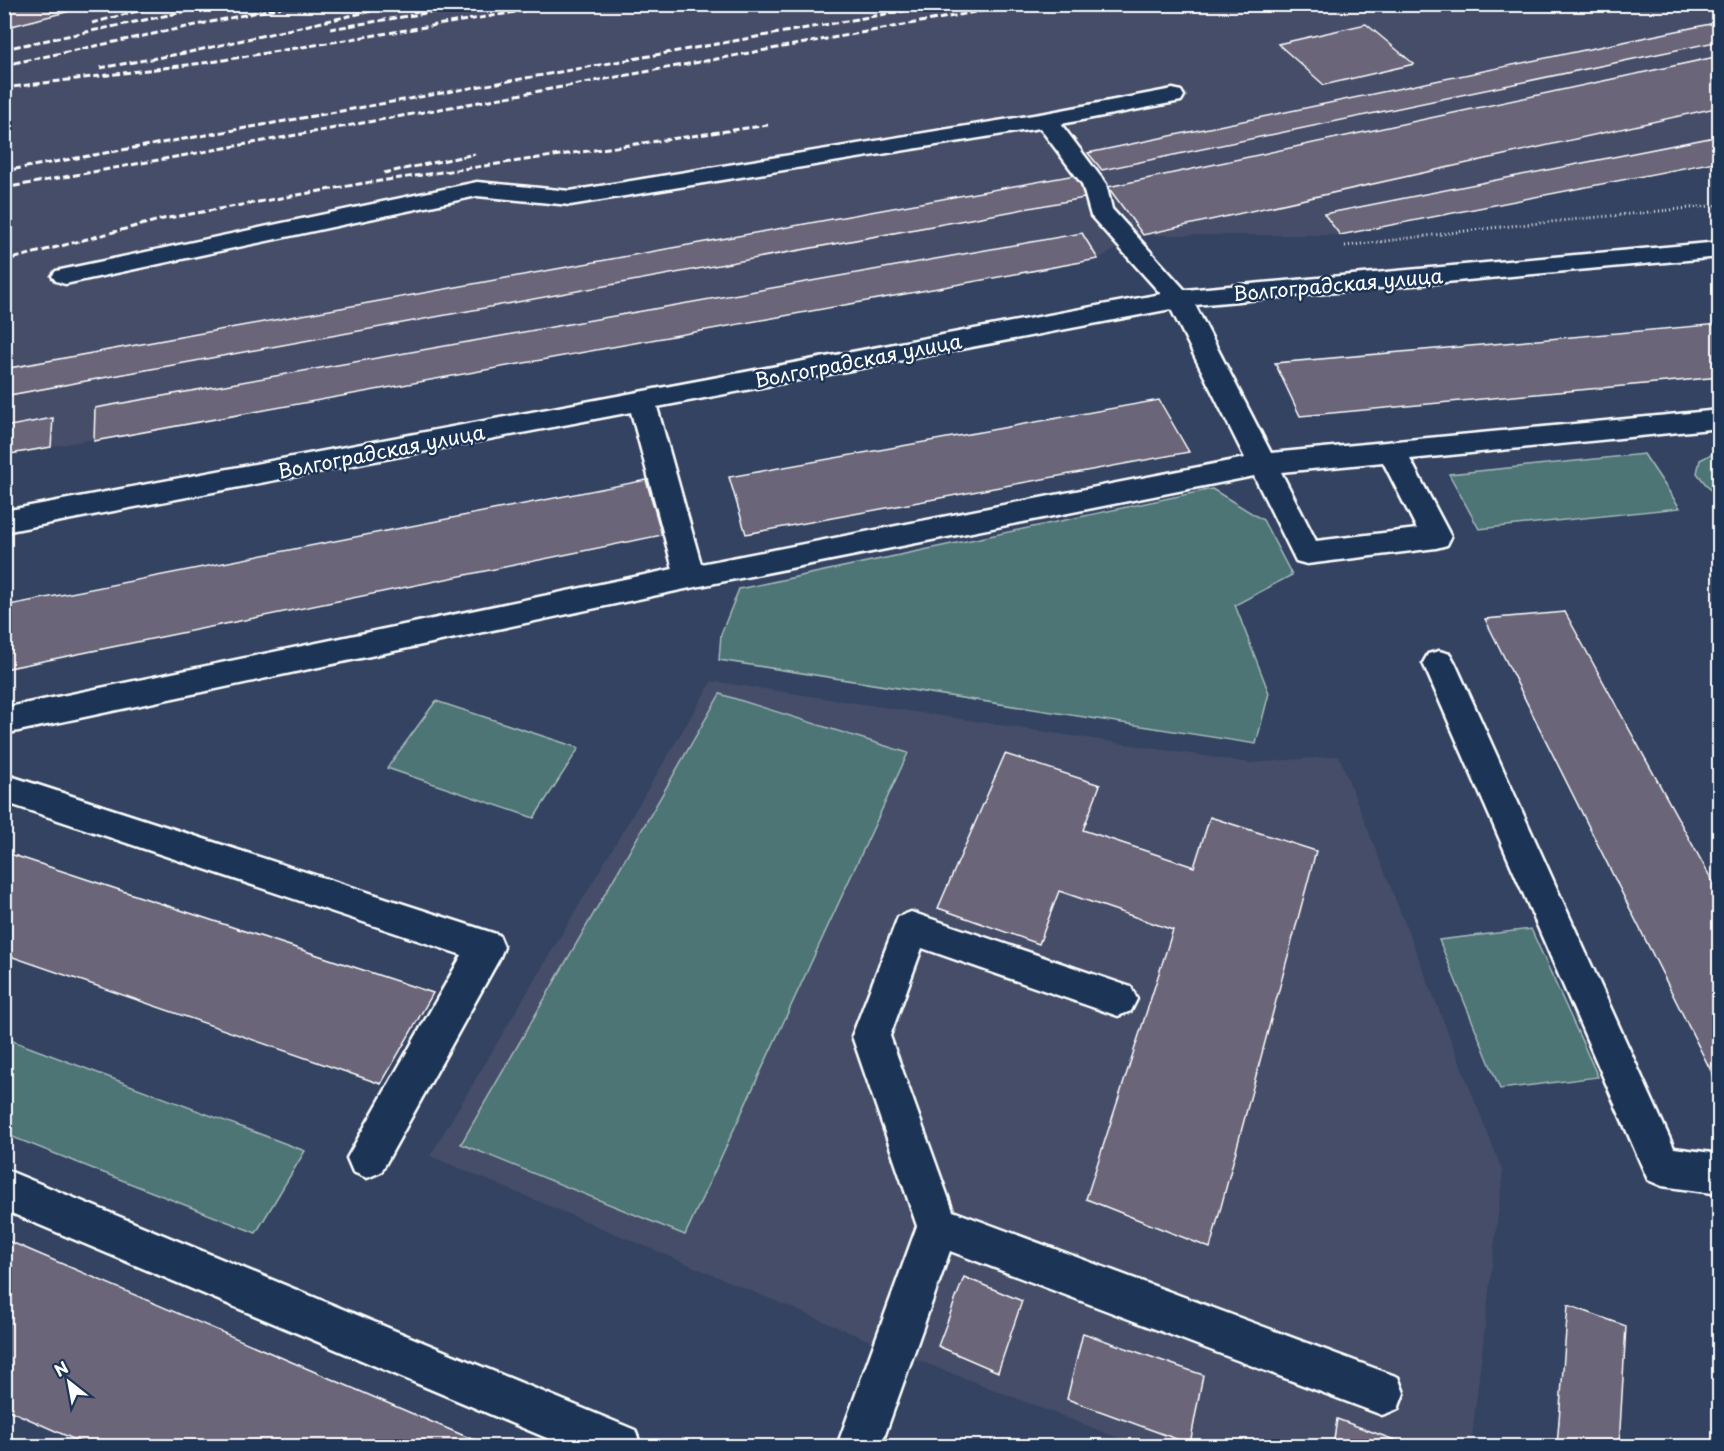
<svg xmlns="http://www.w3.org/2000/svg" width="1724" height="1451" font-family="'Playpen Sans',sans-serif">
<rect width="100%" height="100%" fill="#344361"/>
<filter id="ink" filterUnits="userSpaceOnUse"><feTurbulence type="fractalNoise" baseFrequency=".0167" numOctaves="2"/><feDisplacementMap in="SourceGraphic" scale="12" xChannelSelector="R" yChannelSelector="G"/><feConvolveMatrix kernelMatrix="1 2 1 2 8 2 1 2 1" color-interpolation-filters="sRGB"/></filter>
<g filter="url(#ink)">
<g fill="#444d68">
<polygon points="5,5 1719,5 1719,161 1340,235 1143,235 1098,259 5,455"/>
<polygon points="712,681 1250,763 1339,756 1503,1172 1471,1446 1139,1446 894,1351 430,1156"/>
</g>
<g fill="#4e7476" stroke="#a6baba" stroke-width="1.5">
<polygon points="1719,450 1720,450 1719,501 1697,473 1700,460"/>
<polygon points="1644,454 1680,508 1479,529 1449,474"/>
<polygon points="1212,489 1263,520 1292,575 1235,605 1269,693 1256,744 719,660 721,634 739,589"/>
<polygon points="720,694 908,753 685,1235 461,1144"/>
<polygon points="436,701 579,748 534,818 387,768"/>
<polygon points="1531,929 1598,1077 1500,1089 1439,940"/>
<polygon points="5,1038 305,1151 256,1233 5,1134"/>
</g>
<g fill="#6a6578" stroke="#fff" stroke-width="1.5">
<polygon points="4,4 97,4 4,28"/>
<polygon points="1720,22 1720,41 1102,170 1088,153"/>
<polygon points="1366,24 1414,64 1324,85 1278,44"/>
<polygon points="1720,56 1720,107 1143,235 1108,187"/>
<polygon points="1720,136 1720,161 1340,235 1324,214"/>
<polygon points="1075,175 1090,197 4,396 4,369"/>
<polygon points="1082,233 1098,259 94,441 95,408"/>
<polygon points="1720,324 1720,377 1300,416 1275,363"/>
<polygon points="1159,400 1189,452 746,534 729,477"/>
<polygon points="53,418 51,447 4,455 4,427"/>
<polygon points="646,480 662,535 4,669 4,606"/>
<polygon points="1565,612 1720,895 1720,1089 1485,619"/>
<polygon points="1005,754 1100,785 1083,830 1194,867 1210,817 1316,851 1210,1248 1086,1199 1173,930 1059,891 1039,944 938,908"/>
<polygon points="4,852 433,993 381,1084 4,954"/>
<polygon points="4,1239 488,1446 89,1446 4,1408"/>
<polygon points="964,1277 1022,1301 998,1372 938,1346"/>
<polygon points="1568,1305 1626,1326 1619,1446 1557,1446"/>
<polygon points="1083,1333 1203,1375 1190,1444 1067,1399"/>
<polygon points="1337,1419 1411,1446 1333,1446"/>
</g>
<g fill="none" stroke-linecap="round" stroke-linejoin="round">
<defs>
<g id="minor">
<path d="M1173,89l8,2 3,5 -3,5 -120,23 45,60 6,25 73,81 535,-48v15l-525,48 76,148 449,-43v18l-310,31 41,78 -4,8 -11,3 -129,16 -11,-3 -42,-85 -564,112 -686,146v-26l669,-139 -42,-157 -627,120v-21l1157,-217 -70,-78 -9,-32 -42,-56 -470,77 -93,-9 -412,88 -9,-3 -4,-5 4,-5 421,-89 93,9 476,-78zM1171,309l74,149 -544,106 -44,-157zM1383,462l34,67 -101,12 -35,-69z"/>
<polygon points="1439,651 1450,654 1455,663 1674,1148 1720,1154 1720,1194 1662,1186 1648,1180 1423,663 1428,654"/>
<polygon points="4,774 499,935 504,947 499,959 381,1172 367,1178 353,1172 347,1158 462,955 4,802"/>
<polygon points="911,912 1131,987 1137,999 1131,1011 1118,1016 922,948 890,1036 953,1211 1398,1377 1404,1393 1398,1409 1382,1415 950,1251 881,1446 837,1446 917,1226 852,1036 898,917"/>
<polygon points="4,1169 635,1430 641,1446 566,1446 4,1210"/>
</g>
</defs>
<use href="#minor" stroke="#fff" stroke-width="5"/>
<polyline stroke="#fff" stroke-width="3" stroke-dasharray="1 3" stroke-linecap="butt" points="1345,246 1490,228 1720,205"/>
<use href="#minor" fill="#1d3557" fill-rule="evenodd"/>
<g stroke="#fff" stroke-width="3" stroke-dasharray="7 3" stroke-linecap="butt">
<polyline points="92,23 164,4"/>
<polyline points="330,29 480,4"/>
<polyline points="4,49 222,4"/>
<polyline points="4,65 297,4"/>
<polyline points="100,68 190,52 402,4"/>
<polyline points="4,88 211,62 565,4"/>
<polyline points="4,171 942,4"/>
<polyline points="384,173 475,154"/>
<polyline points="4,188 1020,4"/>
<polyline points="4,261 163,219 359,184 768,125"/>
</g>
</g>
</g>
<g text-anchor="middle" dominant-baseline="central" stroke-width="5" stroke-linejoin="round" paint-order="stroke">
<g font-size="20" fill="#fff" stroke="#1d3557">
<text transform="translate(1338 284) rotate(-5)">Волгоградская улица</text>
<text transform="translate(858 360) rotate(-11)">Волгоградская улица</text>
<text transform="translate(381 451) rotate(-11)">Волгоградская улица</text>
</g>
</g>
<rect width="1724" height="1451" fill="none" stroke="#1d3557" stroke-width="24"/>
<rect x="12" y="12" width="1700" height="1427" fill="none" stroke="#fff" stroke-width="2" filter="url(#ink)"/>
<g transform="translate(69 1382) rotate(329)" stroke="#1d3557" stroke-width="4.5" paint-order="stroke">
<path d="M0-4.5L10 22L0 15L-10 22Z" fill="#ffffff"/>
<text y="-9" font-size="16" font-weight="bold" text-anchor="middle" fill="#ffffff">N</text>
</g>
</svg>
